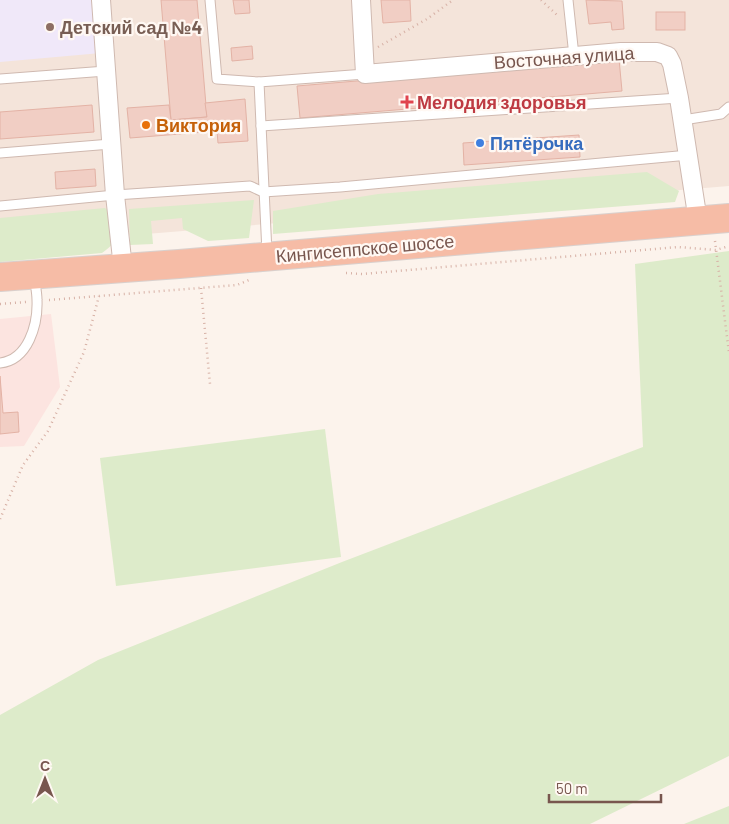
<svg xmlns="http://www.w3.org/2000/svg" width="729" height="824" font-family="Barlow,sans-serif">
<rect width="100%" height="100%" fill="#fcf3ec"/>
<polygon fill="#f4e4da" points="0,0 729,0 729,186 0,246"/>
<polygon fill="#fce4e0" points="51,314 60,387 24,446 0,447 0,319"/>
<polygon fill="#f0e8f9" points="0,0 97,0 101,53 0,62"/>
<g fill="#ddebca">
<polygon points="647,172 679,191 675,202 273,234 273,211 378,194"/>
<polygon points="254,200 249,238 208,241 183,229 182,218 151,221 153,244 130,245 129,209"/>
<path d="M105,208l9,8c2,19 5,26 -12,37l-102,9v-44z"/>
<polygon points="729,251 729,756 590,824 0,824 0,715 98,660 342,562 643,447 635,264"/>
<polygon points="325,429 341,557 116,586 100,458"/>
<polygon points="729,806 729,824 684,824"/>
</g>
<g fill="#f1cec4" stroke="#e3b2a5">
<polygon points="161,0 197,0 207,117 171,120"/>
<polygon points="233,0 249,0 250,13 235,14"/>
<polygon points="381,0 410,0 411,21 383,23"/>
<polygon points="586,0 622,1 624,29 612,30 611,22 589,24"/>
<rect x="656" y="12" width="29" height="18"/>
<polygon points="252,46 253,59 232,61 231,48"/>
<polygon points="619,59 622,91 300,118 297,86"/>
<polygon points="245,99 248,141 218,143 217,131 130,138 127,108 169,105 171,120 207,117 205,103"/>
<polygon points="92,105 94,132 0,139 0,112"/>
<polygon points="579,135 580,157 464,165 463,143"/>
<polygon points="95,169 96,186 56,189 55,172"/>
<polygon points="0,376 3,413 18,412 19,432 0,434"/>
</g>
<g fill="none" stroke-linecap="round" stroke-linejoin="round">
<defs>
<g id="service">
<polyline points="210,0 217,79 259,82"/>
<polyline points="568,0 574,56"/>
<polyline points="0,79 106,71"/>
<polyline points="683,120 721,114 729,107"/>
<polyline points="261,126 679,98"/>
<polyline points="0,153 111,144"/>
<polyline points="0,206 115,195 250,186 263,192 340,187 689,155"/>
<polyline points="267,253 259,82 365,74"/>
<path d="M0,363c28,-3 38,-38 37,-63 0,-8 -2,-16 -3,-24"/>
</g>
<g id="minor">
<polyline points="101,0 115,195 123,268"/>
<polyline points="361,0 365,74 621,52 657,52 668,56 672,64 679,98 698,221"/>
</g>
<polyline id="trunk" points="0,277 179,264 729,218"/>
</defs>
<use href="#service" stroke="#cfb9b0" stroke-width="11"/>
<use href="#minor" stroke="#cfb9b0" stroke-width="20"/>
<use href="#trunk" stroke="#d9d0cd" stroke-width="30"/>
<g stroke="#d7b1a6" stroke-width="2.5" stroke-dasharray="1 4" stroke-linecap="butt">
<polyline points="541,0 557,15"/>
<polyline points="378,47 427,19 453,0"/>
<polyline points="715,241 729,353"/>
<polyline points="346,273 362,274 678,247 716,250 729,246"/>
<polyline points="201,288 210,384"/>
<polyline points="49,300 237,285 249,280"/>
<polyline points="0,304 26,302"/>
<polyline points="0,519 23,465 48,431 84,352 99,296"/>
</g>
<use href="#service" stroke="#fff" stroke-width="9"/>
<use href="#minor" stroke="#fff" stroke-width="18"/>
<use href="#trunk" stroke="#f6bca6" stroke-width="28"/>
</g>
<circle fill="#8d6e63" stroke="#fff8f3" stroke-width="2" cx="50" cy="27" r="5"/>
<path fill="#e0444e" stroke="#fff8f3" stroke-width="2" d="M404.5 94.5h5v5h5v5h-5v5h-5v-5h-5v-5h5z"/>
<circle fill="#e8710a" stroke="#fff8f3" stroke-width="2" cx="146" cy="125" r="5"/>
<circle fill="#3f7fe0" stroke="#fff8f3" stroke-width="2" cx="480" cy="143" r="5"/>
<g text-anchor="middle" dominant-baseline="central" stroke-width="4.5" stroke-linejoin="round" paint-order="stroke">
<g font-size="18" font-weight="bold" fill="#785e54" stroke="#fff8f3" text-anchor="start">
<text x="60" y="27">Детский сад №4</text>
</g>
<g font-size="18" fill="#78564e" stroke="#fff8f3">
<text transform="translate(564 57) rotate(-4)">Восточная улица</text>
<text transform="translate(365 248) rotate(-5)">Кингисеппское шоссе</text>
</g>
<g font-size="18" font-weight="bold" fill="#be3a42" stroke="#fff8f3" text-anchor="start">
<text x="417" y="102">Мелодия здоровья</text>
</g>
<g font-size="18" font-weight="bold" fill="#c56008" stroke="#fff8f3" text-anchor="start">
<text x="156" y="125">Виктория</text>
</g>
<g font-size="18" font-weight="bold" fill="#366cbe" stroke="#fff8f3" text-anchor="start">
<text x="490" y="143">Пятёрочка</text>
</g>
</g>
<g transform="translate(45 779)" stroke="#fff8f3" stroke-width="4" paint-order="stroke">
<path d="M0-4L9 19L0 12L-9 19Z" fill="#78564e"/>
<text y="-8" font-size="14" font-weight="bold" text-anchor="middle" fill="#78564e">С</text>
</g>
<path d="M549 794v8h112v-8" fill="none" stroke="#78564e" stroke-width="2.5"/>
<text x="556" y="794" font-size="15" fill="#78564e" stroke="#fff8f3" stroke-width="4" paint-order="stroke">50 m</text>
</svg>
